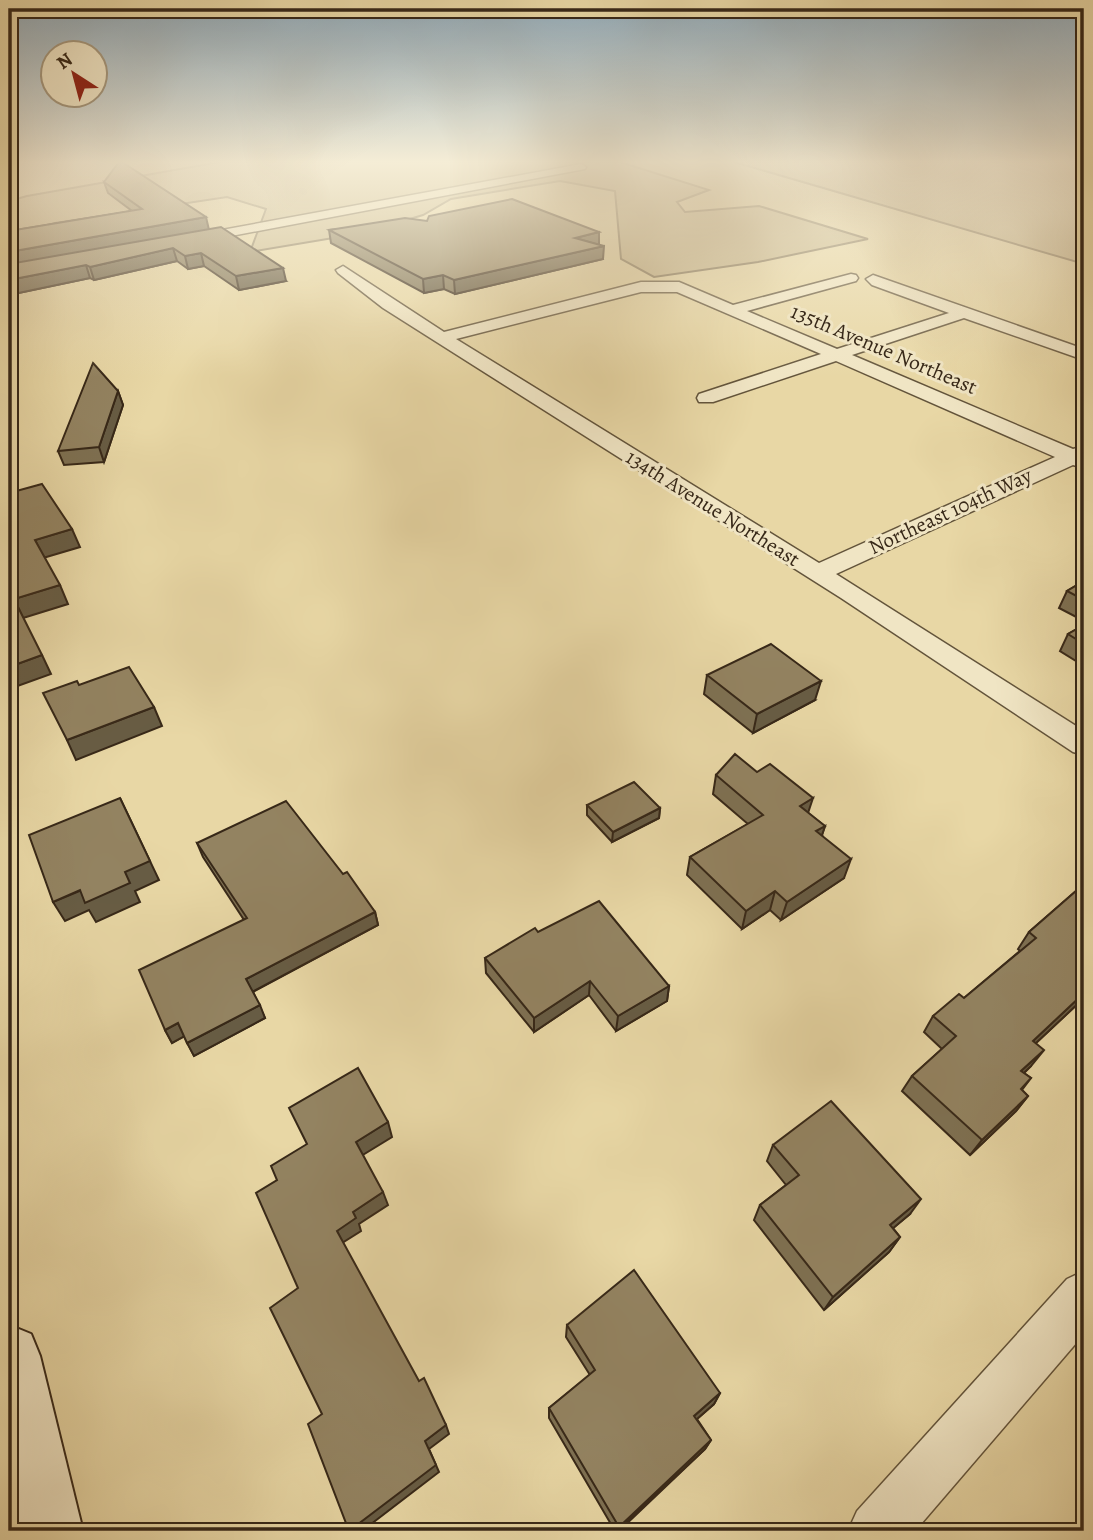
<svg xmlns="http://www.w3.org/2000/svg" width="1093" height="1540" font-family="Alegreya,serif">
<rect width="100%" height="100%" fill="#e8d7a5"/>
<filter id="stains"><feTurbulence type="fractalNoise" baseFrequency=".00286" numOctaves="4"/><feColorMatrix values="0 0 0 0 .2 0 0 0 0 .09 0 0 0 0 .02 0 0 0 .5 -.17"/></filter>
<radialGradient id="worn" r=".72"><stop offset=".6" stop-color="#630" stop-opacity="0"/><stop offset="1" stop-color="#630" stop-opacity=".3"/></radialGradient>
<g fill="#cab98d" stroke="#807052" stroke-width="2">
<polygon points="220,162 620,162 709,190 677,202 685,212 759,206 868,239 758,262 654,277 621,259 615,191 560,181 451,199 423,215 363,233 250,252 266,209 227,197 55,223 9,235 9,201 27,196"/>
<polygon points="734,162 1084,162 1084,264"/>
</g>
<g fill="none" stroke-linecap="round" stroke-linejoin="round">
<defs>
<g id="street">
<polygon points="581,164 586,167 585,169 189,244 182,240 189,236"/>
<path d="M343,266l101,66 197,-50h38l54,23 118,-31 5,1 2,3 -2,3 -109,30 90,38 112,-36 -77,-28 -6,-6 7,-4 211,74v11l-120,-42 -112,37 221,94 11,-3v22l-11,-3 -237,109 248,157v24l-11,-3 -232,-154 -458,-290 -45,-35 -2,-3zM641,292h36l144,62 -122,40 -2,4 2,4h14l123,-41 219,96 -236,106 -363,-224z"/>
<polygon points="1084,1271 1084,1334 915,1531 848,1531 857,1511 1067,1279"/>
</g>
<polygon id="secondary" points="9,1325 31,1334 40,1356 83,1531 13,1531 9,1510"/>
</defs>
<use href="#street" stroke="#63543b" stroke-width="3"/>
<use href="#secondary" stroke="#372818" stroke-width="4"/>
<use href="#street" fill="#f0e5c4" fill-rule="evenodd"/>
<use href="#secondary" fill="#f0e5c4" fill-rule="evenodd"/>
</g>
<g fill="#7e7153" stroke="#372818" stroke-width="2">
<polygon points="104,182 209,229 286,281 239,290 204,266 188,269 177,261 94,280 90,278 9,295 9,231 132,211 108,193"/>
<polygon points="427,221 599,232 599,245 603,259 455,294 444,289 424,293 331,243 329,230"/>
<polygon points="118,391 123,405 104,462 64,465 58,451"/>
<polygon points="1084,581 1084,621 1059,608 1067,591"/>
<polygon points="1084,625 1084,666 1060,651 1068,634"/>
<polygon points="707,675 815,700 753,733 704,694"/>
<polygon points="716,775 808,813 825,826 822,835 844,878 781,920 770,910 742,929 687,875 690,857 748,824 713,794"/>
<polygon points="587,805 660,808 659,818 612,842 587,815"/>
<polygon points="197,843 343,874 375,912 378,925 253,992 265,1018 194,1056 184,1036 172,1043 165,1030 244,920 203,857"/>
<polygon points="1084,884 1084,998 1035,1044 1031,1066 1024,1073 1031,1078 1022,1090 1028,1096 1016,1111 970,1155 902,1091 912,1076 942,1049 924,1032 933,1016 964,998 1020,951 1018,949 1029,932"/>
<polygon points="538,932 669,986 667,1001 616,1031 589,995 534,1032 486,973 485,958"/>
<polygon points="773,1145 910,1214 893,1228 900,1237 889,1252 824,1310 754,1220 760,1205 786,1185 767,1161"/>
<polygon points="567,1325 720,1393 714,1404 697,1419 711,1440 705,1449 619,1531 615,1531 549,1418 549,1408 590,1375 566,1337"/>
</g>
<g fill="#675c44" stroke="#372818" stroke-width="2">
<polygon points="206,217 209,230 9,266 9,252"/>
<polygon points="599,232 599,245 575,238"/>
<polygon points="604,246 603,259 455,294 454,280"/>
<polygon points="173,248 177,261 94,280 90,267"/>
<polygon points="201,253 204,266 188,269 185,256"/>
<polygon points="86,265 90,278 9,295 9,280"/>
<polygon points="283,268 286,281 239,290 236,276"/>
<polygon points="443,275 444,289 424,293 423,279"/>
<polygon points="118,391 123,405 104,462 99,447"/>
<polygon points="72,529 80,547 43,558 35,540"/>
<polygon points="60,585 68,604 23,618 14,599"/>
<polygon points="42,655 51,674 9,689 9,667"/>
<polygon points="821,681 815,700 753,733 757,714"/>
<polygon points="154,707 162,726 76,760 67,740"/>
<polygon points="120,798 159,880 135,891 140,902 96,922 89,910 65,921 53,902 125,872"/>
<polygon points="813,798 807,816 800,806"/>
<polygon points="660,808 659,818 612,842 613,832"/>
<polygon points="825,826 819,844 816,831"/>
<polygon points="851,859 844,878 781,920 787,902"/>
<polygon points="775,891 770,910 742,929 746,911"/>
<polygon points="375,912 378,925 252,992 246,979"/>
<polygon points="590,981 589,995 534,1032 534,1018"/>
<polygon points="669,986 667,1001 616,1031 618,1016"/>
<polygon points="1084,993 1084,998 1021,1057 1033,1041"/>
<polygon points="260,1005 265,1018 194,1056 187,1043"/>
<polygon points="178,1023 185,1036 172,1043 165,1030"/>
<polygon points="1044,1050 1031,1066 1009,1087 1021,1071"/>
<polygon points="1028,1096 1016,1111 970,1155 982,1140"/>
<polygon points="388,1122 392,1137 361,1156 356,1142"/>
<polygon points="383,1192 388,1205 359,1224 361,1231 342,1243 337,1231 353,1212"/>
<polygon points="921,1199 910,1214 879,1240 890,1225"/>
<polygon points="900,1237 889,1252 824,1310 833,1297"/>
<polygon points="720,1393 714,1404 689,1426 694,1416"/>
<polygon points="446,1425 449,1434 429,1449 439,1472 362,1531 349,1531 425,1441"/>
<polygon points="711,1440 705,1449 617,1531 619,1527"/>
</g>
<g fill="#938361" stroke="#372818" stroke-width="2">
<polygon points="119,162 122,162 206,217 9,252 9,231 142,209 104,182"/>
<polygon points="512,199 599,232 575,238 604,246 454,280 443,275 423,279 329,230 405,218 427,221 429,216"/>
<polygon points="221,227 283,268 236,276 201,253 185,256 173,248 90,267 86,265 9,280 9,264"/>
<polygon points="93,363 118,391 99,447 58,451"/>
<polygon points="42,484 72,529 35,540 60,585 14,599 42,655 9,667 9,493"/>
<polygon points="1084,581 1084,600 1067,591"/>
<polygon points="1084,625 1084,644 1068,634"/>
<polygon points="771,644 821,681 757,714 707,675"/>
<polygon points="129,667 154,707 67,740 43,693 77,681 79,685"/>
<polygon points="735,754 757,772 770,764 813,798 800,806 825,826 816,831 851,859 787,902 775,891 746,911 690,857 763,815 716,775"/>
<polygon points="634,782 660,808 613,832 587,805"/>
<polygon points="120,798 150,861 125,872 130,883 85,903 80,890 53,902 29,835"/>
<polygon points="286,801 343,874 347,872 375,912 246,979 260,1005 187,1043 178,1023 165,1030 139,970 247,918 197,843"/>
<polygon points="1084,884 1084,993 1033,1041 1044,1050 1021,1071 1031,1078 1021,1089 1028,1096 982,1140 912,1076 956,1036 933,1016 959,994 964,998 1036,938 1029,932"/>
<polygon points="599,901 669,986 618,1016 590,981 534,1018 485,958 535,928 538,932"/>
<polygon points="358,1068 388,1122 356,1142 383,1192 353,1212 356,1218 337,1231 419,1381 424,1378 446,1425 425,1441 436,1465 349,1531 308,1424 322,1414 270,1308 298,1288 256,1193 277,1180 271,1166 307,1144 289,1108"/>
<polygon points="831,1101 921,1199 890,1225 900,1237 833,1297 760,1205 799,1175 773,1145"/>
<polygon points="634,1270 720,1393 694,1416 711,1440 619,1527 549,1408 595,1370 567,1325"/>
</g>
<linearGradient id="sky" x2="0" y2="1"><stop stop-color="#90aaba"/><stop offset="0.43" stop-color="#f5edd6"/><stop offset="1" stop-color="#f5edd6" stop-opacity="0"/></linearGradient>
<rect width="1093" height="377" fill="url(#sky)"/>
<g text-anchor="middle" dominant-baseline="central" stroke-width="6" stroke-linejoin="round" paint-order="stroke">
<g font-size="21" fill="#372818" stroke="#f0e5c4">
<text transform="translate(884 349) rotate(23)">135th Avenue Northeast</text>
<text transform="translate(713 508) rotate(32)">134th Avenue Northeast</text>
<text transform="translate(950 511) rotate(-25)">Northeast 104th Way</text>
</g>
</g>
<rect width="1093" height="1540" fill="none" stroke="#e8d7a5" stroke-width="35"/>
<rect x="10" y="10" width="1072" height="1519" fill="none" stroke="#372818" stroke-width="3.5"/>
<rect x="18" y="18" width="1058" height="1505" fill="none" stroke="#372818" stroke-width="2"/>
<g transform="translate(74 74) rotate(324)"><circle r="33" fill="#f0e5c4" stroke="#a6997f" stroke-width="2"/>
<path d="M0-5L12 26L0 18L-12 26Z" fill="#8f2418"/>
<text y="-10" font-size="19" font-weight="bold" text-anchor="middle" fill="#372818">N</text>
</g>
<rect width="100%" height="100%" filter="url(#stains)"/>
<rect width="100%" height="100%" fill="url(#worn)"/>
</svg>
